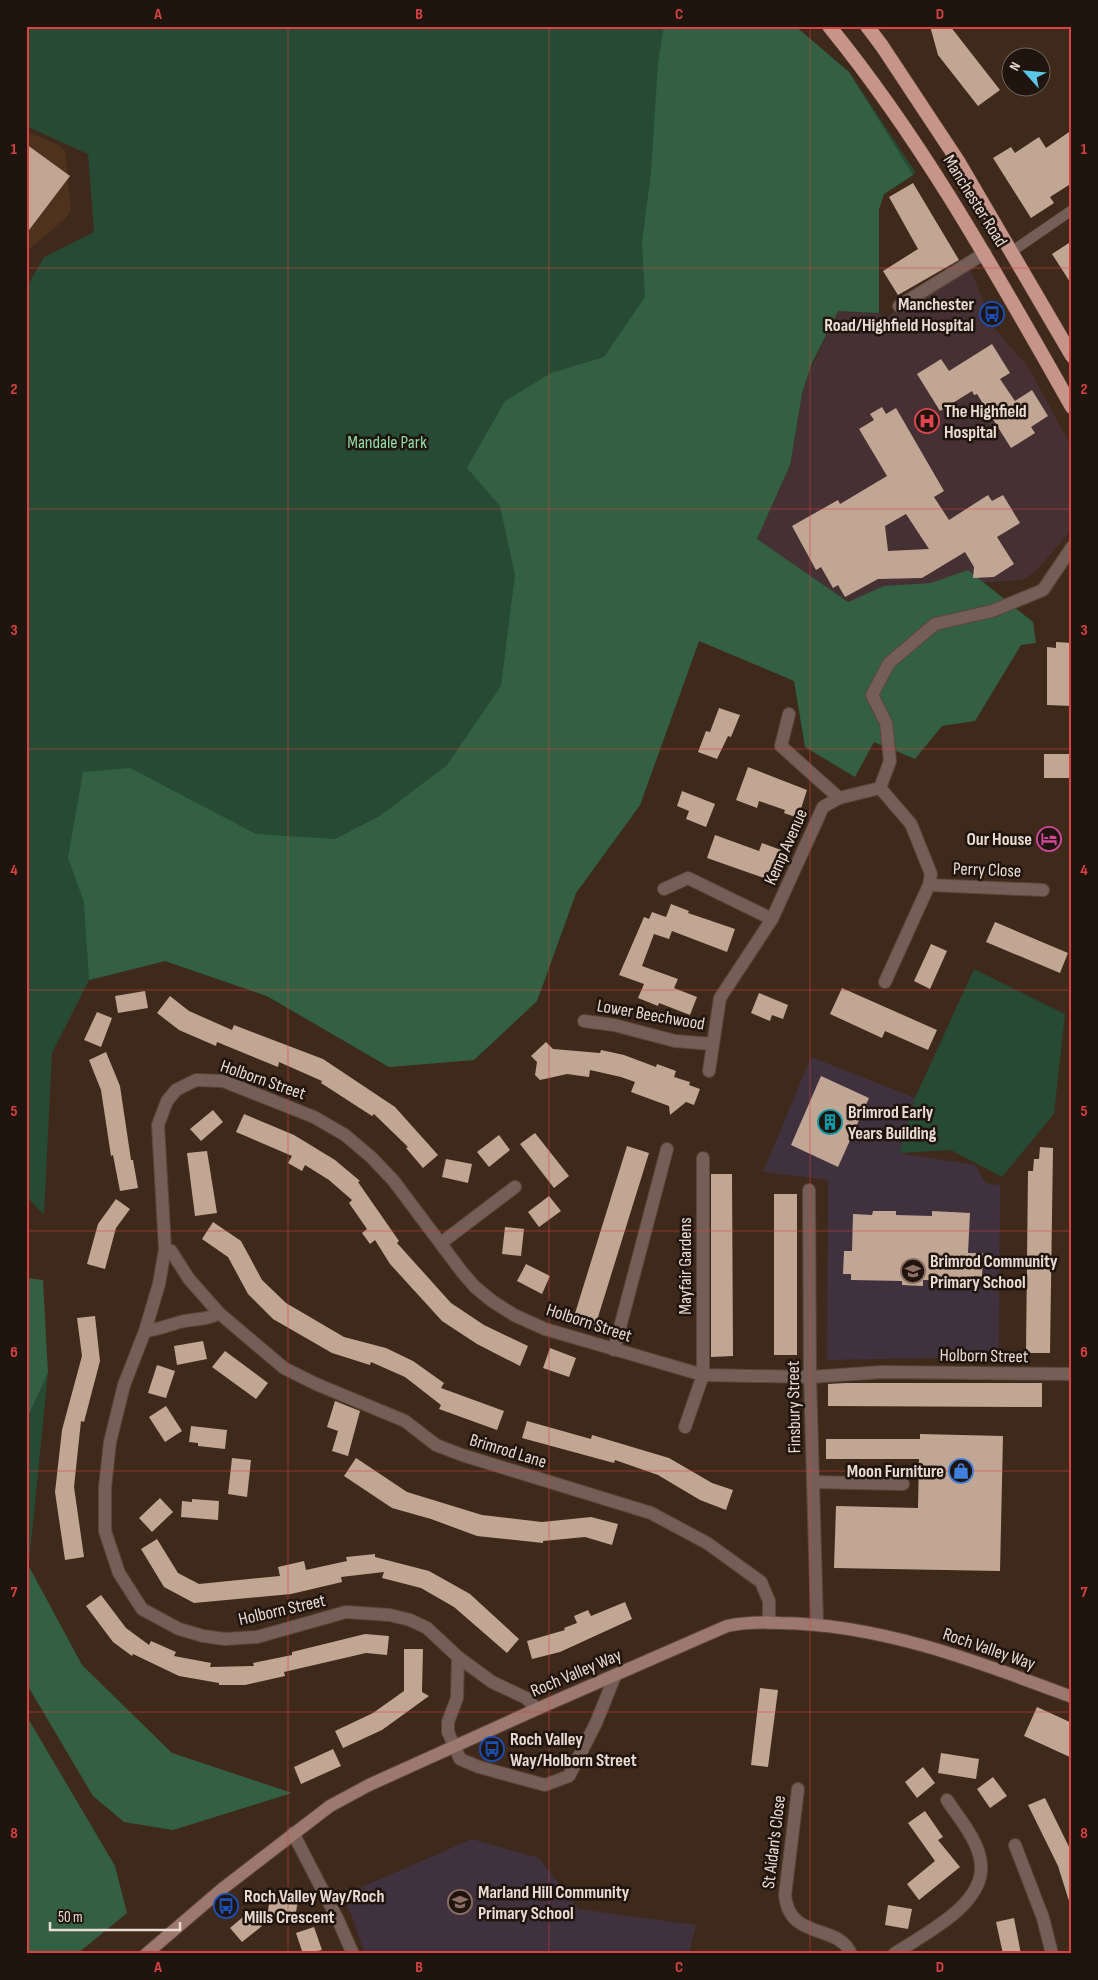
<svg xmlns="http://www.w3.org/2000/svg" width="1098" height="1980" font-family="'Sofia Sans Condensed',sans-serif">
<rect width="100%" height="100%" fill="#3f291a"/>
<polygon fill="#4e321e" points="26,131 59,145 65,152 71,210 66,218 26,252"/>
<g fill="#3f313e">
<polygon points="811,1057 915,1098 899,1153 975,1165 986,1183 1000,1185 999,1357 827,1360 828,1180 763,1172"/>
<polygon points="472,1839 539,1858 579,1909 696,1925 689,1954 365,1954 351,1914 341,1896"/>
</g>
<polygon fill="#453033" points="969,266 995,329 1029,368 1072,448 1072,526 1069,533 1037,570 1023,580 885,589 808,614 757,539 790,465 802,393 811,368 838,311 879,313 885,318"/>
<g fill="#264a33">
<polygon points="26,26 795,26 849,72 916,173 884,194 879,209 879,313 838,311 812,363 802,393 790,465 699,641 640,805 576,893 537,1001 474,1060 389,1067 267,996 165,961 89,980 52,1053 44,1215 26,1196 26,288 44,257 94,232 88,154 26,126"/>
<polygon points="974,969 1065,1014 1054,1114 1002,1177 951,1150 899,1153 915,1098"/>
<polygon points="48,1373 29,1564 26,1561 26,1421"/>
</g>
<g fill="#336042">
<polygon points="664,26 795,26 849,72 913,175 884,194 879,209 879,313 838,311 812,363 802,393 790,465 757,539 848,602 884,586 931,583 968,570 1033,622 1036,643 1021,645 975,721 942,726 915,759 874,742 855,777 805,747 794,681 699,641 640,805 576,893 537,1001 474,1060 389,1067 267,996 165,961 89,980 84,902 68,858 83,772 130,768 256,834 335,839 380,816 447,765 501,686 515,575 500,506 467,468 505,401 551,373 604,357 645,297 642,243 651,172 658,63"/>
<polygon points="26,1278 43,1280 48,1373 26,1421"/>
<polygon points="26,1561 82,1665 172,1753 292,1793 173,1830 124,1822 93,1796 26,1683"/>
<polygon points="26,1715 115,1866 127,1913 77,1954 26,1954"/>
</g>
<g fill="#c2a694" fill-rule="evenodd">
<polygon points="930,26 950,26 1000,90 978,106 938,55"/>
<polygon points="1072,130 1072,183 1050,197 1054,203 1031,218 993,158 1011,147 1015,153 1039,137 1046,148"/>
<polygon points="26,144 70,176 26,234"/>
<polygon points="913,183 959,260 898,295 883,271 918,249 889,197"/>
<polygon points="1072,241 1072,285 1052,254"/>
<polygon points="992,344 1010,373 1000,379 1015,401 1032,390 1048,416 1031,427 1035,433 1011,448 977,394 974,395 972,391 940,411 917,374 941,359 949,371"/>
<path d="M882,407l4,7 10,-6 48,83 -10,6 15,23 39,-25 4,6 11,-6 17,28 -23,14 17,27 -20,13 -21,1 1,-11 -9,-15 -43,26 -44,1 -33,18 -7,-12 -5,3 -12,-21 -5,3 -24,-44 46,-26 2,4 47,-28 -28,-47 15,-9 -4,-6zM906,514l23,35 -41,2 -3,-25z"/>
<polygon points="1056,642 1072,643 1072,706 1047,705 1047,647 1056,648"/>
<polygon points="719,708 740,715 731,737 728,736 717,759 698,752 706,731 710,732"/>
<rect x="1044" y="754" width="28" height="24"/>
<polygon points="748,767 807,790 798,818 784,813 785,810 759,801 757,808 736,800"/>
<polygon points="682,791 715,804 706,827 686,819 689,811 677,806"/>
<polygon points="715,835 759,851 762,843 781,850 770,880 707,858"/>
<polygon points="671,904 689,911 688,913 735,929 727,952 672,931 669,939 654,934 642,966 678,979 674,988 697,997 690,1015 659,1003 658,1006 638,998 644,984 619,975 644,917 649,919 652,912 666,917"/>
<polygon points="995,922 1068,953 1060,973 986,942"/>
<polygon points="931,944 947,951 930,989 914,981"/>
<polygon points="842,988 937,1030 928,1050 885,1031 882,1038 830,1014"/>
<polygon points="145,991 148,1008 118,1013 115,996"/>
<polygon points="759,993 788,1005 783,1019 772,1015 770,1021 751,1013"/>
<polygon points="170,996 189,1011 232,1030 234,1025 323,1059 395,1107 438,1155 423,1168 406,1148 408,1147 374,1114 372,1116 321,1083 322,1081 279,1062 278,1067 217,1042 216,1046 179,1030 157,1013"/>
<polygon points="97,1012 112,1018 101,1047 84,1040"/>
<polygon points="546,1042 553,1049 600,1053 601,1050 624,1055 656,1067 657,1064 676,1071 674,1077 690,1082 689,1085 700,1089 694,1105 686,1102 670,1115 669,1106 631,1092 635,1082 621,1077 590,1070 589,1077 567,1074 540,1080 535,1075 537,1062 531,1056"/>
<polygon points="106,1052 120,1086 131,1160 133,1160 138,1188 120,1191 113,1155 111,1156 101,1090 89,1060"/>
<polygon points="821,1076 869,1098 838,1167 791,1145"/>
<polygon points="213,1110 223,1122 201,1141 190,1129"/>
<polygon points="244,1114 294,1135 335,1160 360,1181 358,1182 399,1241 397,1243 451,1303 484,1325 528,1346 520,1366 477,1344 442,1321 390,1264 375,1240 370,1244 362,1233 367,1229 349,1203 352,1200 329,1180 305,1165 302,1171 288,1163 292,1156 236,1132"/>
<polygon points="535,1133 569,1176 554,1188 520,1144"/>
<polygon points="499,1135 510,1150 489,1167 477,1152"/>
<polygon points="627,1146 649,1153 594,1330 572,1323"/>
<polygon points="1040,1147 1053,1148 1050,1353 1026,1353 1028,1171 1033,1171 1034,1159 1039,1159"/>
<polygon points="207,1151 217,1213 195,1216 187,1153"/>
<polygon points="446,1159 472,1164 468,1183 442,1177"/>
<polygon points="711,1174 732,1174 733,1356 711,1357"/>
<rect x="774" y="1194" width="23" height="161"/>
<polygon points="549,1196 561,1211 539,1227 528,1212"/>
<polygon points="116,1199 130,1209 116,1228 105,1269 87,1264 98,1224"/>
<polygon points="873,1211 896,1211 896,1215 932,1216 932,1211 970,1213 968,1253 983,1253 982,1277 974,1276 974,1281 923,1280 923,1286 902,1285 902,1281 851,1280 851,1274 843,1274 844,1251 852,1251 853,1214 872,1215"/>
<polygon points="213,1222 241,1241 262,1280 286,1303 344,1337 386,1348 413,1361 444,1383 441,1388 504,1411 497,1430 439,1409 441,1405 405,1377 371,1362 370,1365 332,1353 273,1319 248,1294 228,1257 202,1239"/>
<polygon points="505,1227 524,1229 521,1256 502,1254"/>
<polygon points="526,1264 550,1276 542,1294 517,1281"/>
<polygon points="95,1316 100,1361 84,1422 81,1421 74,1487 84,1557 65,1560 55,1492 62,1430 82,1356 77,1318"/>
<polygon points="203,1341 207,1359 177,1365 174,1346"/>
<polygon points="550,1348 576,1358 569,1377 543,1368"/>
<polygon points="225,1351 268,1383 256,1399 212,1367"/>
<polygon points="157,1365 175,1371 166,1398 148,1393"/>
<polygon points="846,1383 1042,1383 1042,1407 828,1406 828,1384"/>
<polygon points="335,1401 360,1411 348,1456 332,1451 338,1431 327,1427"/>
<polygon points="166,1406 182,1431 165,1442 149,1417"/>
<polygon points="527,1421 591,1439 592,1435 669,1458 712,1483 733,1490 726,1510 700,1500 658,1475 615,1460 614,1463 522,1438"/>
<polygon points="191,1426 227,1430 225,1449 198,1446 198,1443 189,1442"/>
<polygon points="920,1434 1003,1436 1000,1571 834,1568 836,1506 918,1508 919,1459 826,1459 826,1439 920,1439"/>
<polygon points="232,1458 251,1460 247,1497 228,1494"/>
<polygon points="356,1458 407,1492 482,1515 542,1522 591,1517 618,1524 612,1545 585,1537 543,1541 543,1543 477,1536 431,1519 392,1508 344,1476"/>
<polygon points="160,1498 173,1512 152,1532 139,1518"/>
<polygon points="192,1499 219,1501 218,1520 181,1517 182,1501 192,1502"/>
<polygon points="157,1539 178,1573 199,1584 280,1576 278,1567 304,1561 306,1570 347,1561 346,1557 375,1554 375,1557 429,1571 470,1594 519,1639 507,1653 454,1607 421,1588 382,1578 384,1572 341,1577 342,1582 291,1594 194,1603 164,1587 141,1549"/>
<polygon points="101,1595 126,1628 149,1645 151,1641 176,1652 174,1656 211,1663 210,1667 254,1666 253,1663 292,1655 292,1652 365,1634 389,1636 387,1655 366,1653 284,1672 285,1676 245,1685 219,1685 219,1683 179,1676 133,1654 132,1656 113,1642 86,1606"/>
<polygon points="625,1602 632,1619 560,1652 532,1659 527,1641 565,1630 564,1628 577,1623 574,1616 588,1610 591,1616"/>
<polygon points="404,1649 423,1649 422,1692 429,1696 382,1730 343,1748 335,1731 373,1713 404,1691"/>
<polygon points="760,1688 778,1690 768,1767 751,1765"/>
<polygon points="1037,1707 1072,1723 1072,1758 1024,1736"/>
<polygon points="333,1749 341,1766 301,1784 294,1767"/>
<polygon points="941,1753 979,1759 976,1779 938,1773"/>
<polygon points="923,1767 935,1783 917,1798 905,1782"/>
<polygon points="993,1777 1007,1796 990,1808 977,1789"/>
<polygon points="1045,1798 1072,1853 1072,1901 1069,1901 1058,1866 1028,1805"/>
<polygon points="925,1811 943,1837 938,1840 960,1867 919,1900 907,1884 935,1861 908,1823"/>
<polygon points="270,1897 298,1901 294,1922 267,1918"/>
<polygon points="888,1905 912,1909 908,1929 885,1925"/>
<polygon points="250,1911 262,1926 242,1942 230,1928"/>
<polygon points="1014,1918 1021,1954 1003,1954 996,1922"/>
<polygon points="314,1927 322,1950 303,1954 296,1933"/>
</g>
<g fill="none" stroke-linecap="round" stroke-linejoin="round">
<defs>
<polyline id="pedestrian" points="1011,252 1072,210"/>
<g id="minor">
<polyline points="899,306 985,253"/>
<polyline points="789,714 781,746 839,798"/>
<polyline points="880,788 911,824 931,874 929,885 885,982"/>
<polyline points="929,885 1043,890"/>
<polyline points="664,889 688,878 772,919"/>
<polyline points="584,1021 614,1025 675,1041 712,1044"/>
<polyline points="709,1071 720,998 772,919 823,807 839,798 880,788 890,761 886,723 872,695 889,663 935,624 992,611 1043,590 1072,547"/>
<polyline points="809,1190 810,1377 817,1623"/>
<polyline points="441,1243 515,1187"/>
<polyline points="165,1249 171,1251 189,1279 219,1313 284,1368 316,1384 405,1421 436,1445 462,1455 651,1513 707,1543 761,1582 769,1601 769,1623"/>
<path d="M145,1331c14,-1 26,-7 39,-10 12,-2 24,-1 35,-8"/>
<polyline points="614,1350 667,1149"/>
<polyline points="685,1427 703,1375 703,1158"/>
<polyline points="813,1482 903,1484"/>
<polyline points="458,1657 457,1698 448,1722 448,1732 460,1759 479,1767 545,1785 569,1776 596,1723 615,1676"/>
<polyline points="537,1709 526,1698 492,1682 458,1657 427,1628 410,1620 390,1615 346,1612 257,1637 225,1639 203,1636 179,1629 142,1609 119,1573 105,1531 105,1487 110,1442 124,1385 145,1331 159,1284 165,1249 158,1125 167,1101 176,1090 196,1080 223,1081 314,1117 345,1135 371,1157 393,1180 462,1272 475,1287 492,1301 514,1315 545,1329 703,1375 810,1377 882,1372 1072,1374"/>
<path d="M798,1789l-13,106c4,46 54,28 66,59"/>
<polyline points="293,1833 338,1920 353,1954"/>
<polyline points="1015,1845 1043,1918 1052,1954"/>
<path d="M894,1954c30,-20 91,-49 87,-90 -2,-23 -22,-46 -34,-64"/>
</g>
<path id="secondary" d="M146,1954l76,-65 108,-83 39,-21 168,-76 190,-83c19,-4 35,-4 53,-3 101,1 199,39 292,74"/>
<g id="trunk">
<path d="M829,26c96,118 168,249 243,381"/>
<polyline points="867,26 882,46 958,161 1072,356"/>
</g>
</defs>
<use href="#pedestrian" stroke="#5b4638" stroke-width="11"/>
<use href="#minor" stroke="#5b4638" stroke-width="14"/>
<use href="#secondary" stroke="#5b4638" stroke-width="14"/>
<use href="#trunk" stroke="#5b4638" stroke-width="15"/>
<use href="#pedestrian" stroke="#755e58" stroke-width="10"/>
<use href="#minor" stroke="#755e58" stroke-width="12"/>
<use href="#secondary" stroke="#9c786f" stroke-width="12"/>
<use href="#trunk" stroke="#c69488" stroke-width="14"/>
</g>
<path fill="none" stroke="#d94342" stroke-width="1" stroke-opacity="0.55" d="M288,26v1928M549,26v1928M810,26v1928M26,268h1046M26,509h1046M26,749h1046M26,990h1046M26,1231h1046M26,1471h1046M26,1712h1046"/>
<defs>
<symbol id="bus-ring" viewBox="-11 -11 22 22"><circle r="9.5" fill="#1f150e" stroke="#1a4fb4" stroke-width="1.5"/><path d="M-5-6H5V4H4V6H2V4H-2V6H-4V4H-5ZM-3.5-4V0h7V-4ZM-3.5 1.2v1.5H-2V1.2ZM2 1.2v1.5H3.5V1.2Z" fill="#1a4fb4"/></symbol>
<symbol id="hospital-ring" viewBox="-11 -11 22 22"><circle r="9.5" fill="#1f150e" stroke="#e0444e" stroke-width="1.5"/><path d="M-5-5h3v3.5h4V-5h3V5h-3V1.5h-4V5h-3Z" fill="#e0444e"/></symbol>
<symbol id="hotel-ring" viewBox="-11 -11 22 22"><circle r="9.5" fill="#1f150e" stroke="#d1479c" stroke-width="1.5"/><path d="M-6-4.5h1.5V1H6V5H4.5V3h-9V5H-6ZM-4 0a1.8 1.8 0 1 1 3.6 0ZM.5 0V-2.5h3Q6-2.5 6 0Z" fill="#d1479c"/></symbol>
<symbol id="building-ring" viewBox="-11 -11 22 22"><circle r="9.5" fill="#1f150e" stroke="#0f9aa8" stroke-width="1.5"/><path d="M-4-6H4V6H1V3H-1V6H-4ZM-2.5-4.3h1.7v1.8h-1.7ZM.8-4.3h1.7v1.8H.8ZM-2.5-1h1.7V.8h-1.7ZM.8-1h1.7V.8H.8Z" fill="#0f9aa8"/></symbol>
<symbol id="school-ring" viewBox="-11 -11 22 22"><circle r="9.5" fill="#1f150e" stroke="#8d6e63" stroke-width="1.5"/><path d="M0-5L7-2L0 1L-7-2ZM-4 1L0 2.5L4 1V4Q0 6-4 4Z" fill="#8d6e63"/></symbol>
<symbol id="shop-ring" viewBox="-11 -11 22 22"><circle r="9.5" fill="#1f150e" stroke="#3f7fe0" stroke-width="1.5"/><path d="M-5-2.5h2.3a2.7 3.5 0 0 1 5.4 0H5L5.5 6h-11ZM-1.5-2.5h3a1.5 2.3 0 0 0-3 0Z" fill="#3f7fe0"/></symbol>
</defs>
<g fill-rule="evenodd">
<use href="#bus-ring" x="978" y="300" width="28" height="28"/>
<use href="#hospital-ring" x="913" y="407" width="28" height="28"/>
<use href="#hotel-ring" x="1035" y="825" width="28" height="28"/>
<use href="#building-ring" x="816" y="1108" width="28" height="28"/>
<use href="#school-ring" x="899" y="1257" width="28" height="28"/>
<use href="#shop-ring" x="947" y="1457" width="28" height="28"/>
<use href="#bus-ring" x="478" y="1735" width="28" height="28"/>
<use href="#school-ring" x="446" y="1888" width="28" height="28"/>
<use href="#bus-ring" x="212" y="1892" width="28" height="28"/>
</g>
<g text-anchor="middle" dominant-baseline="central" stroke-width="5" stroke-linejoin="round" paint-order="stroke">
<g font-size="18" fill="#ebdcd3" stroke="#1f150e">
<text transform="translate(975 201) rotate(58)">Manchester Road</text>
<text transform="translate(786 847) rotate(-66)">Kemp Avenue</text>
<text transform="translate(987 870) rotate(2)">Perry Close</text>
<text transform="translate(651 1015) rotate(10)">Lower Beechwood</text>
<text transform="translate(263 1080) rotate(19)">Holborn Street</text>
<text transform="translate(685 1266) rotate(-90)">Mayfair Gardens</text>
<text transform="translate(589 1323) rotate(18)">Holborn Street</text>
<text transform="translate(984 1356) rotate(1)">Holborn Street</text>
<text transform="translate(794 1407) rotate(-91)">Finsbury Street</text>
<text transform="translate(508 1451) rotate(17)">Brimrod Lane</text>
<text transform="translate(282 1610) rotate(-13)">Holborn Street</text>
<text transform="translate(989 1649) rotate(19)">Roch Valley Way</text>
<text transform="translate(576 1673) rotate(-23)">Roch Valley Way</text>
<text transform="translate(774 1842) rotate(-83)">St Aidan's Close</text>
</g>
<g font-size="18" font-weight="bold" fill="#ebdcd3" stroke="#1f150e" text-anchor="start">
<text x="974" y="304" text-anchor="end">Manchester<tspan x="974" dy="21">Road/Highfield Hospital</tspan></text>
<text x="944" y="411">The Highfield<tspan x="944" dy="21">Hospital</tspan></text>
<text x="1032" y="839" text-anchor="end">Our House</text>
<text x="848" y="1112">Brimrod Early<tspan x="848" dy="21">Years Building</tspan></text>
<text x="930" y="1261">Brimrod Community<tspan x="930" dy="21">Primary School</tspan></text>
<text x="944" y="1471" text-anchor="end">Moon Furniture</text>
<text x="510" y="1739">Roch Valley<tspan x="510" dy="21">Way/Holborn Street</tspan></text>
<text x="478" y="1892">Marland Hill Community<tspan x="478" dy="21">Primary School</tspan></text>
<text x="244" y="1896">Roch Valley Way/Roch<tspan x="244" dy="21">Mills Crescent</tspan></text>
</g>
<g font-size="18" fill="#93dbaa" stroke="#1f150e">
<text x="387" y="442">Mandale Park</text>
</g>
</g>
<rect width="1098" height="1980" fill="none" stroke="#1f150e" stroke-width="55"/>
<g transform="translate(1026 72) rotate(297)"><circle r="24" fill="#1f150e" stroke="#71655d"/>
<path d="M0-4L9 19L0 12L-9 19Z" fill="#5bc8e7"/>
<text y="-8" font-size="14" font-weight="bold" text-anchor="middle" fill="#ebdcd3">N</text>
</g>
<path d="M50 1922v8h130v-8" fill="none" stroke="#ebdcd3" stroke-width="2.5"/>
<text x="58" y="1922" font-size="15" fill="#ebdcd3" stroke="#1f150e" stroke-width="4" paint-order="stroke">50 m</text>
<rect x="28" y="28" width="1042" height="1924" fill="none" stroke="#d94342" stroke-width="2"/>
<g font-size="16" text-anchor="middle" font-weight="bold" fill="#d94342">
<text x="158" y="19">A</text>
<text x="419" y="19">B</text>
<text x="679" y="19">C</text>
<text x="940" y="19">D</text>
<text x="14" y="154">1</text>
<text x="1084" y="154">1</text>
<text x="14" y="394">2</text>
<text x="1084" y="394">2</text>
<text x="14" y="635">3</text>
<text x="1084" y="635">3</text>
<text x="14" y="875">4</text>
<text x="1084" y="875">4</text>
<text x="14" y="1116">5</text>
<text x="1084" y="1116">5</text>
<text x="14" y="1357">6</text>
<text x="1084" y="1357">6</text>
<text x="14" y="1597">7</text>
<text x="1084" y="1597">7</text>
<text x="14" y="1838">8</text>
<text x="1084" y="1838">8</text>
<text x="158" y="1972">A</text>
<text x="419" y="1972">B</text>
<text x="679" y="1972">C</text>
<text x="940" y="1972">D</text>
</g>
</svg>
